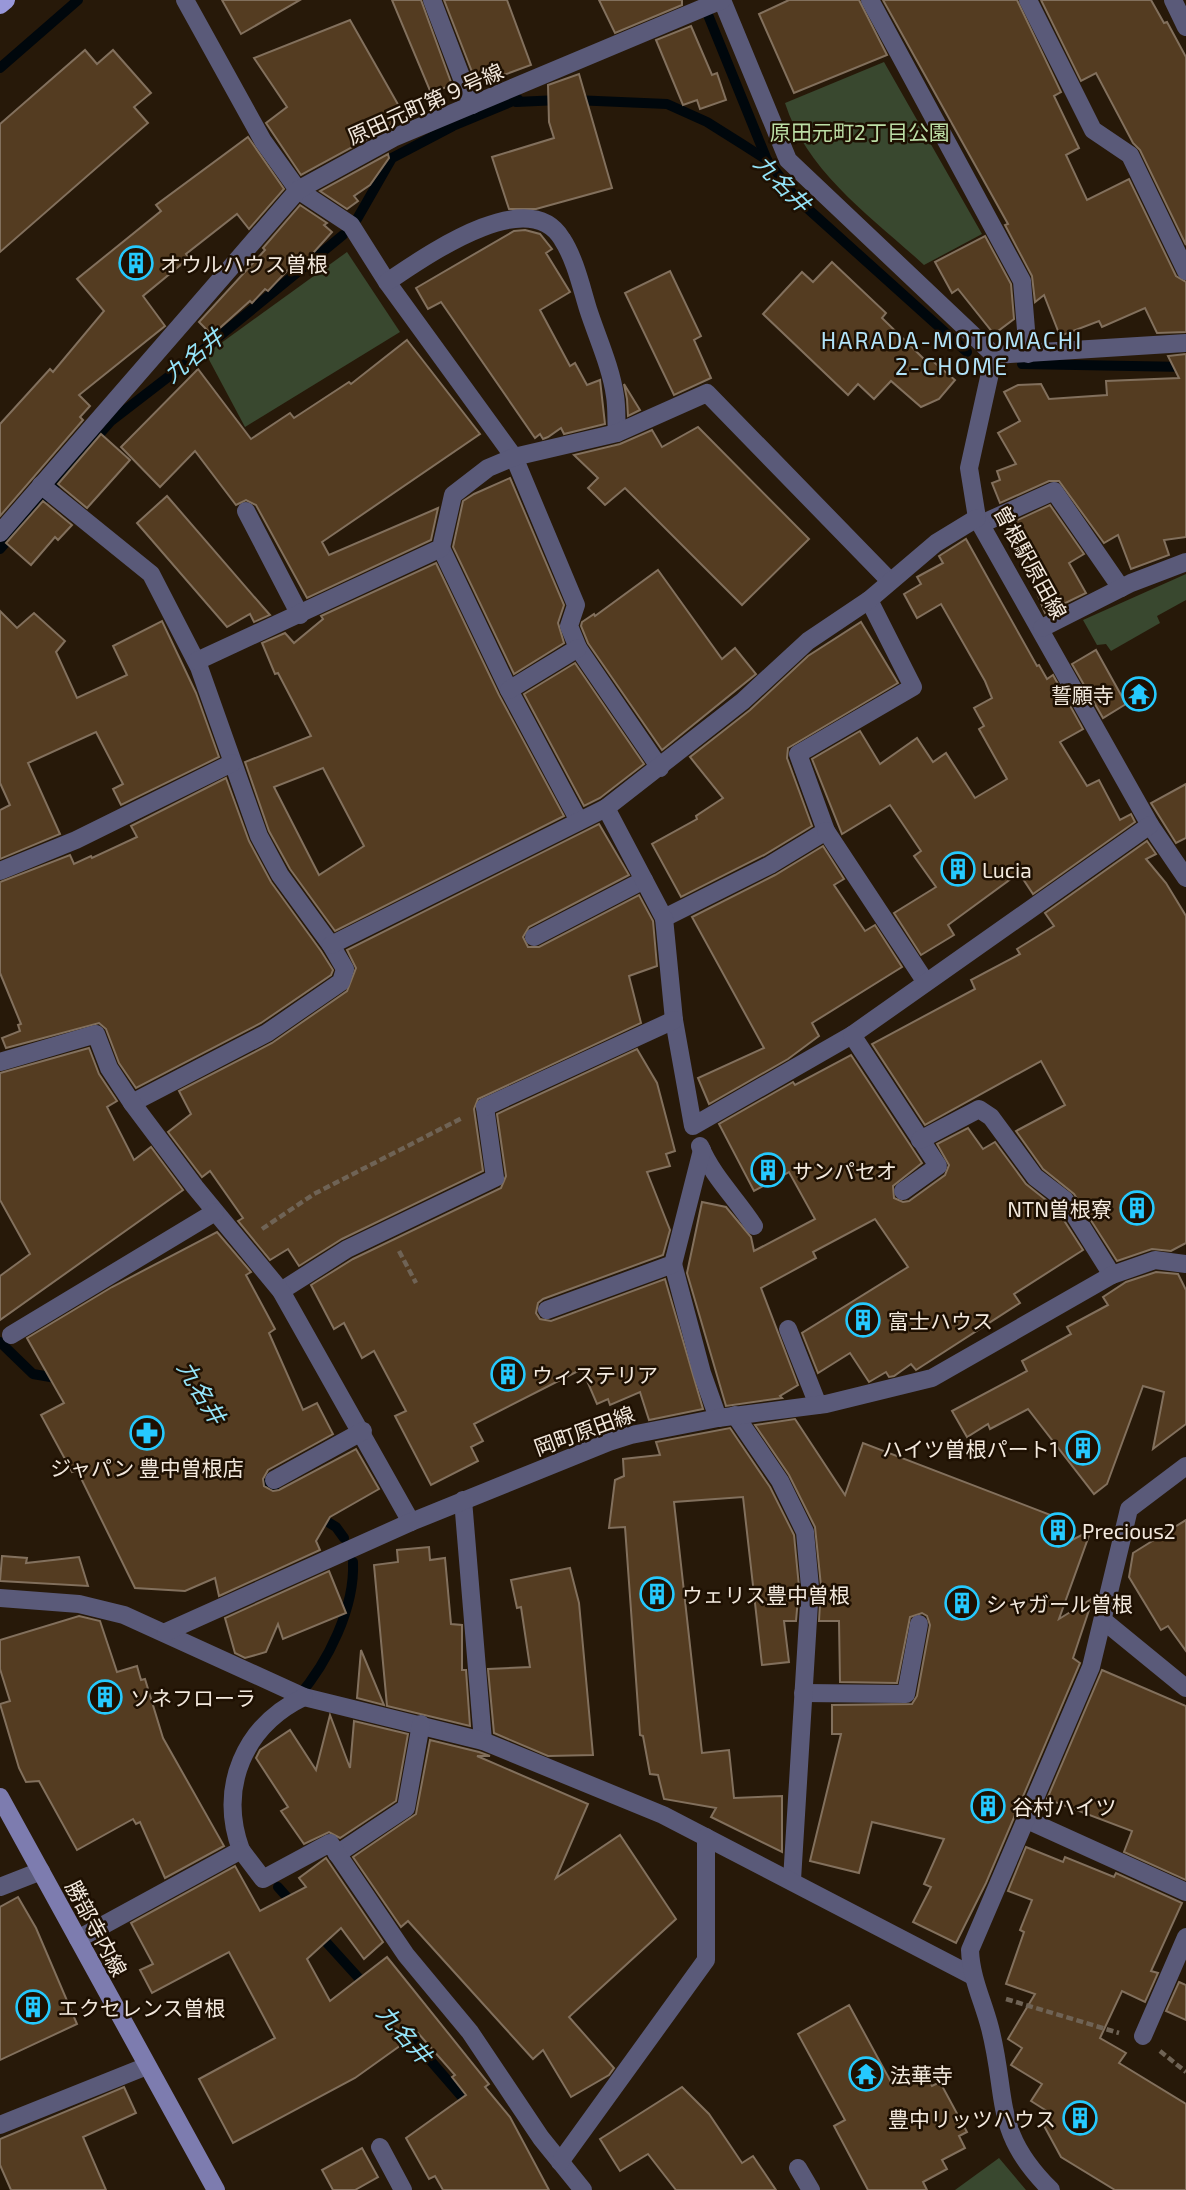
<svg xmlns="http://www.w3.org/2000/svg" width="1186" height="2190" font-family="'Exo 2','Noto Sans JP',sans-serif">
<rect width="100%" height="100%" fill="#271909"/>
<g fill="#39482f">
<path d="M884,62l98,172 -58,31c-52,-48 -117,-92 -139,-162z"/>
<polygon points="347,252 400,332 245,427 206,354"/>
<polygon points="1186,574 1186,600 1157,616 1160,623 1111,651 1106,644 1097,645 1083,620"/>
<polygon points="999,2158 1026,2190 955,2190"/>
</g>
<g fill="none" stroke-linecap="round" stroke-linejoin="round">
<g stroke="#00070c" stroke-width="10">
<polyline points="704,5 767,160"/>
<polyline points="0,68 78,0"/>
<polyline points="574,100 667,104 707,122 742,144 767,160 797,199 967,352"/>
<polyline points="516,102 559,100"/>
<polyline points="357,219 392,158 453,126 518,99"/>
<polyline points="1022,364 1186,367"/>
<polyline points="54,486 111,421 194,357 343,235"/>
<polyline points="0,549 44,498"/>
<polyline points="0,1342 33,1374 62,1379"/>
<polyline points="255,1478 283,1497"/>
<polyline points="318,1516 336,1527 344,1538"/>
<path d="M298,1697c30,-35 57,-89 55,-135"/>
<polyline points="278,1887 294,1905"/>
<polyline points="317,1932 366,1986"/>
<polyline points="403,2029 469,2105"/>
</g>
</g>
<g fill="#543c21" stroke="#82705d" stroke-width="2" fill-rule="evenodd">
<polygon points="222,0 300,0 241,34"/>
<polygon points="392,0 421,0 452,85 431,93"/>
<polygon points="444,0 507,0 531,65 501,76 498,68 474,77"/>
<polygon points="599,0 682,0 682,5 615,33"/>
<polygon points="789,0 859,0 887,55 794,93 759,14"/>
<polygon points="883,0 1017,0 1061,92 1054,96 1079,148 1066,155 1087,200 1129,179 1176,276 1186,282 1186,332 1157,333 1145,308 1102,327 1099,321 1060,336 1044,295 1035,302 1032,276 1005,225 1008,224"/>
<polygon points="1041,0 1151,0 1164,23 1167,22 1186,57 1186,245 1140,150 1133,143 1096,73 1081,81"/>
<polygon points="350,20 404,115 382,131 301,175 266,123 287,107 254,58"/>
<polygon points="691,26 712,75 717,73 726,100 700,109 697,100 683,105 656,40"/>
<polygon points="85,50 97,64 113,50 151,93 134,107 148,123 0,252 0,124"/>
<polygon points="579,74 612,188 536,209 509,209 492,157 554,138 549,122 548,85"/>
<polygon points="248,137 284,189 249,229 237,214 186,254 189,258 143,296 165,326 79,395 90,406 80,417 83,420 0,516 0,424 50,369 53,372 104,311 77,279 161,211 156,205"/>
<polygon points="388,154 389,158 370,185 354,196 358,201 347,209 320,191"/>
<polygon points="300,205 327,223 324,225 332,232 306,261 301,256 268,291 265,289 252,303 250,301 212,335 199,322 265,250 263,248"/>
<polygon points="525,230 540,234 552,249 546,253 570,292 540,310 570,366 575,363 587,385 600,380 605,424 564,434 561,428 548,437 543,439 540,434 535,438 441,302 428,309 416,288 514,231"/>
<polygon points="985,236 1011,284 1014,319 994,334 958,289 952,293 935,262"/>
<polygon points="832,262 886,313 882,318 926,361 929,358 955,380 939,399 921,407 891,381 874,399 858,384 848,395 763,314 802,272 813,282"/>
<polygon points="670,271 701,336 694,340 711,378 674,395 625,293"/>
<polygon points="407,340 480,434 322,542 329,555 438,508 431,540 307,598 256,505 246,500 236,505 195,451 160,487 121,447 198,369 251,439 290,413 294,418 349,382 351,384"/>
<polygon points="1186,354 1186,537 1164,540 1169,555 1131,569 1118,535 1104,543 1059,481 1049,481 1000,503 992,483 1000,480 997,471 1016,464 998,433 1020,421 1004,392 1018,385 1041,384 1049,399 1107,395 1106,381 1179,378 1168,356"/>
<polygon points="624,384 640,410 628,416 627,399"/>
<polygon points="698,427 809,539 742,605 625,488 605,505 588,488 598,478 574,455 620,444 652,430 662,447"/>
<polygon points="101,434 130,460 87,508 58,484"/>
<polygon points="510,478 564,605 558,623 564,643 514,674 453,547 463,501 474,494"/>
<polygon points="167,496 263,607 270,615 254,622 250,614 227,627 137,523"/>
<polygon points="43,501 72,525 58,540 55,537 31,565 6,543"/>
<polygon points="1050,505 1084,554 1069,563 1086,593 1045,613 1009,524"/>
<polygon points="966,539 1037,666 1039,665 1047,679 1053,675 1083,729 1060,742 1087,786 1099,780 1120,820 1131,814 1135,822 1033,894 1019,873 948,925 954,935 921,955 894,913 936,887 914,856 921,851 890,805 842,834 812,759 860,731 880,764 917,738 933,762 946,753 975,798 1007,779 979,729 984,726 974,708 992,698 985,681 941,604 917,618 904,594 921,584 917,577 943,563 939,556"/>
<path d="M436,563l63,132 65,121 -229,115 -45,-62 -21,-38 -24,-69 66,-26 -33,-63 -3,1 -13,-31 23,-10 9,10 29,-24 -2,-3zM323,768l41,78 -45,29 -45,-88z"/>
<polygon points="658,570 722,659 735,648 756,674 662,750 588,643 581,626 582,622 594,614 595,616"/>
<polygon points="0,611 17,628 34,613 65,641 56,652 77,698 127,675 113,646 162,621 196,693 219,757 121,805 113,789 123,784 96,732 28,763 60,834 0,859 0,810 10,805 0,783"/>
<polygon points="861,622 898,683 788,748 787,758 812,826 764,855 681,897 652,844 697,819 696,816 723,798 690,757 750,710 808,656"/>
<polygon points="1096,650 1126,704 1103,718 1072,664"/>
<polygon points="575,663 644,764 600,798 584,806 524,694"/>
<polygon points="226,778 249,841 271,882 321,951 333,970 331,975 261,1023 136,1088 119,1063 106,1029 99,1023 6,1048 2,1038 20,1031 18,1025 21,1024 0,973 0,882 70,855 74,864 91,856 92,858 137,837 131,826"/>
<polygon points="1186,784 1186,838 1176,843 1151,803"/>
<polygon points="599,824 629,875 529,927 523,937 528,947 539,947 639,895 653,921 657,966 629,976 641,1023 478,1099 474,1109 483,1171 342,1239 299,1266 288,1249 270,1260 238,1221 243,1218 210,1171 202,1177 168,1132 191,1114 179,1091 272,1043 347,991 356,968 347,950"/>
<polygon points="1147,841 1156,854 1146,859 1166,883 1186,916 1186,1243 1171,1251 1152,1249 1117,1261 1074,1194 1043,1169 1016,1131 1065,1105 1041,1061 925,1125 872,1044 975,989 971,980 1020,954 1017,949 1054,926 1045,913"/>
<polygon points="823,846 844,879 834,885 865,931 875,925 902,967 812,1023 819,1036 788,1059 709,1104 698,1078 764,1048 692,917 775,875"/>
<polygon points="89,1048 99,1074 117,1101 107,1107 134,1160 151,1147 183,1190 0,1320 0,1276 30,1254 0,1200 0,1073"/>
<polygon points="637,1049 657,1083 675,1151 666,1154 670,1166 647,1172 670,1230 663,1255 543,1299 538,1303 536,1313 540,1319 551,1321 665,1279 703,1409 649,1420 640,1392 610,1405 608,1399 597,1404 582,1369 474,1424 483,1441 471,1447 478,1461 431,1485 395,1416 406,1411 374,1351 362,1358 344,1323 334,1329 311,1285 353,1259 501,1188 506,1176 497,1114"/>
<polygon points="851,1055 922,1163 893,1186 894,1198 903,1202 909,1201 945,1175 949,1165 937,1144 968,1128 983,1149 995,1142 1026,1184 1056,1208 1083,1250 1014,1294 1020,1303 916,1370 911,1364 894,1376 889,1377 886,1372 869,1382 850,1353 818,1373 802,1333 908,1267 875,1219 813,1252 816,1258 761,1288 798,1385 780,1396 782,1398 726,1406 687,1273 702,1202 726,1207 751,1237 754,1251 815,1219 789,1172 754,1191 719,1124 793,1082 795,1085"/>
<polygon points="217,1232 251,1272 246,1275 275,1329 269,1333 303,1410 317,1403 333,1434 268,1470 263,1479 264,1486 273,1491 279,1490 356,1449 379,1489 330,1517 316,1541 320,1550 219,1596 215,1578 185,1591 135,1588 77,1470 72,1472 41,1415 64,1403 27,1338 112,1287"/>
<polygon points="1156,1272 1178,1274 1186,1290 1186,1424 1153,1449 1164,1392 1143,1386 1107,1484 1094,1494 1028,1409 990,1429 988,1424 967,1437 952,1411 1027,1371 1022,1361 1071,1334 1067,1327 1108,1305 1103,1297 1126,1282"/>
<polygon points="795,1419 845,1495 863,1443 1061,1519 1048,1530 1059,1547 1091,1530 1059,1619 1093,1598 1073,1658 1080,1663 986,1883 956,1943 913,1922 931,1887 924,1884 944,1839 872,1822 859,1873 810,1861 841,1734 832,1734 832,1705 912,1704 917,1696 930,1625 927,1616 922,1613 910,1617 897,1683 840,1682 839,1621 819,1621 821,1586 815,1527 789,1475 755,1425"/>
<polygon points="730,1428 770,1487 794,1535 799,1587 796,1621 784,1621 789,1662 762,1665 743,1497 674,1502 702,1753 729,1750 734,1798 782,1796 782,1852 711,1817 716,1808 664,1799 658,1775 650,1774 643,1736 640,1735 625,1527 609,1528 615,1480 624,1476 623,1459 660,1455 656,1442"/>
<polygon points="1186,1520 1186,1651 1168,1626 1161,1630 1129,1577 1133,1553"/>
<polygon points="429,1547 430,1560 445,1558 451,1624 462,1625 462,1670 466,1670 470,1726 387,1706 374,1565 398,1562 397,1550"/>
<polygon points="2,1556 27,1558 26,1563 79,1557 88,1586 0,1581"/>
<polygon points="570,1568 579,1603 593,1755 548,1756 494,1733 488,1669 530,1667 521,1607 517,1608 511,1580"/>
<polygon points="329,1571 346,1613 283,1639 278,1624 266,1652 245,1658 235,1653 225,1618"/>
<polygon points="79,1616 100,1621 117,1672 137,1666 141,1680 145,1679 163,1738 224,1846 165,1878 140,1822 136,1824 133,1819 77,1850 39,1781 26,1782 19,1768 0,1704 10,1701 0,1669 0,1640"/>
<polygon points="361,1650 384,1705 357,1698"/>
<polygon points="1102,1670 1186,1706 1186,1880 1124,1852 1132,1831 1047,1799"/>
<polygon points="330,1715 350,1768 354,1721 408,1734 396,1801 340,1838 329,1832 304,1844 281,1811 288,1807 256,1758 260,1750 290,1730 316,1770"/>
<polygon points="430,1740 479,1752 490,1756 477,1756 588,1804 556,1878 620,1835 676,1919 569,2017 614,2068 609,2075 571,2097 543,2050 533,2059 408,1921 401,1927 353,1857 416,1814"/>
<polygon points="1026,1847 1063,1862 1065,1857 1114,1877 1116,1873 1182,1903 1151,1971 1158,1973 1145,2002 1122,1991 1100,2038 1126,2053 1119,2063 1186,2104 1186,2190 1115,2190 1061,2157 1043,2124 1050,2113 1031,2101 1042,2084 1011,2065 1022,2048 1008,2039 1035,1994 1006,1984 1024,1932 1020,1930 1032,1900 1008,1891"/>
<polygon points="326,1858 383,1942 364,1959 341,1928 307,1959 330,2001 387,1957 489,2084 485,2087 510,2117 549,2190 443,2190 435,2176 429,2179 406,2138 466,2095 452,2077 455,2075 418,2033 355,2078 233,2143 199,2079 275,2038 229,1952 152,1993 140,1970 153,1964 131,1923 235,1866 260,1911 306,1887 299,1878"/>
<polygon points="18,1897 36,1928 77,2024 0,2060 0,1907"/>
<polygon points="1179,1982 1186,1985 1186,2020 1166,2011"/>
<polygon points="849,2005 891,2082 921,2066 932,2086 940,2082 967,2132 959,2136 965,2148 942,2160 947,2169 923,2182 927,2190 868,2190 834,2126 845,2120 798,2034"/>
<polygon points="124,2087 136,2113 83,2137 106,2190 11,2190 0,2165 0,2139"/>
<polygon points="682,2087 709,2114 742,2163 753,2156 776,2190 676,2190 648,2154 620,2171 600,2139"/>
<polygon points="362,2148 378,2177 355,2190 333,2190 322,2170"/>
</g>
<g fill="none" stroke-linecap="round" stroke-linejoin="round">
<g stroke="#6f6355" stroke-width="4.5" stroke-dasharray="7 3.5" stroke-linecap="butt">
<polyline points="262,1229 314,1194 462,1118"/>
<polyline points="399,1251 416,1283"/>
<polyline points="1006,1999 1119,2033"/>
<polyline points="1160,2051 1186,2072"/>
</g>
<g stroke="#5a5a79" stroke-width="18">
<polyline points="981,524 1054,491 1121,588"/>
<polyline points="534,937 644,880"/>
<polyline points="281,1291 347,1249 495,1178 485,1107"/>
<polyline points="803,1693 906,1694 919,1624"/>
<polyline points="0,2125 147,2066"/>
</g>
<g stroke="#5a5a79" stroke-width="18">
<polyline points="185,0 263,141 298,190 351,225 387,282 514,457 576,605 569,626 578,648 660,768"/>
<polyline points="432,0 472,105"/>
<polyline points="722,0 788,160 994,355 969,468 977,518 1150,825 1186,878"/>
<polyline points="870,0 1022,281 1028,354"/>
<polyline points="1028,0 1093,130 1130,155 1186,271"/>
<polyline points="1173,0 1186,27"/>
<path d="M387,282c35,-23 141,-100 175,-43 13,20 19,47 26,70 9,28 23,58 27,87 2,12 1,25 2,37"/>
<polyline points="994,355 1186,343"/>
<polyline points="41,485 151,574 199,667 259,836 280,875 331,945 345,969 341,982 267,1033 132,1103"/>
<polyline points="246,511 300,615"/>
<polyline points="0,533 298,190 393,138 722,0"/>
<polyline points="441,548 509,690 579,821"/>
<polyline points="1042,628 1131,583 1186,562"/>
<polyline points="197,661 441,548 453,495 488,468 514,457 617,433 707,393 890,581"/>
<polyline points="509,690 578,648"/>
<polyline points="606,808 664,918 770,865 826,831 798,754 913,687 869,600"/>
<polyline points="826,831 925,981"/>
<polyline points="0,871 76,840 232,763"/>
<polyline points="664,918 674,1020 693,1126 852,1035 1150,825"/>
<polyline points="331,945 606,808 743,701 808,641 869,600 936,543 977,518"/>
<polyline points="852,1035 938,1166 903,1191"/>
<polyline points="0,1062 96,1034 109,1068 132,1103 195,1187 281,1291 411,1522"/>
<polyline points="485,1107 674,1020"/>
<polyline points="920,1140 979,1109 991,1117 1035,1177 1065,1200 1112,1275"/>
<path d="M700,1146c13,31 36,52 54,80"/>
<polyline points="673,1264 702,1373 718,1418"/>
<polyline points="547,1310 673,1264 702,1150"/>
<polyline points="788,1329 818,1405"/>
<polyline points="11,1335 215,1212"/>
<polyline points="735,1415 780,1481 805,1532 810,1587 792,1880"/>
<polyline points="274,1480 363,1431"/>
<polyline points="463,1500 483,1741"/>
<polyline points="0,1598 79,1604 124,1615 304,1697 483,1741 663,1815 971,1975"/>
<polyline points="1104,1621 1186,1688"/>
<polyline points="166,1632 411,1522 609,1442 631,1435 718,1418 826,1404 932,1378 1112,1275 1155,1260 1186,1264"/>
<polyline points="1025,1819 1186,1892"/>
<path d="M241,1850c-23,-63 3,-124 63,-153"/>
<polyline points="337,1854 406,1808 421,1724"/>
<polyline points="0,1887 41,1871"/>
<polyline points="78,1939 241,1850 263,1879 330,1843 406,1955 470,2032 541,2138 583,2190"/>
<polyline points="1143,2036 1186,1937"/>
<polyline points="380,2147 403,2190"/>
<polyline points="560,2162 706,1960 706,1837"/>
<polyline points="798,2168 811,2190"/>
<path d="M1051,2190c-59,-58 -43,-92 -61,-162 -7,-27 -19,-50 -20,-78l121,-283 38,-158 57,-43"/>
</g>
<polyline stroke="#7d7caf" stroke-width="18" points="0,1797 216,2190"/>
<polyline stroke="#9897d9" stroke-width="18" points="0,5 6,0"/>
</g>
<defs>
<symbol id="building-ring" viewBox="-11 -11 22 22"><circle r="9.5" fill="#1e1002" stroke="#25c9fe" stroke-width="1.5"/><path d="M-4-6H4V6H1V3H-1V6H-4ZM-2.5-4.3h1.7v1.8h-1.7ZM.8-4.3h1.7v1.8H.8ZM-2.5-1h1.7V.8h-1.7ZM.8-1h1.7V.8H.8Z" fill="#25c9fe"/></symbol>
<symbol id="temple-ring" viewBox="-11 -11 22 22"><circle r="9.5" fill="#1e1002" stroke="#25c9fe" stroke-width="1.5"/><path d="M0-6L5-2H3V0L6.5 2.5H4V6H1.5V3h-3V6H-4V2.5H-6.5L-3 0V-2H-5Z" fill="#25c9fe"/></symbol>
<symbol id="pharmacy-ring" viewBox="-11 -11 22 22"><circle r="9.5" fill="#1e1002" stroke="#25c9fe" stroke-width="1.5"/><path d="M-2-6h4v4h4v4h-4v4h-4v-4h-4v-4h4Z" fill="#25c9fe"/></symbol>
</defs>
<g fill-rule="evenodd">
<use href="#building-ring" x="117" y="244" width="38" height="38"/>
<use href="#temple-ring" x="1120" y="675" width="38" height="38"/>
<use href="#building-ring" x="939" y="850" width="38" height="38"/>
<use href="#building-ring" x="749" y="1151" width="38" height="38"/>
<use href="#building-ring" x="1118" y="1189" width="38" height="38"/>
<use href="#building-ring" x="844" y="1301" width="38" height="38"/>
<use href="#building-ring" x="489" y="1355" width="38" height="38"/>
<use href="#pharmacy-ring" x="128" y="1414" width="38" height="38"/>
<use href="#building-ring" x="1064" y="1429" width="38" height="38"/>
<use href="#building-ring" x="1039" y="1511" width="38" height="38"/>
<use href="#building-ring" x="638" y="1575" width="38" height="38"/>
<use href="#building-ring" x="943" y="1584" width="38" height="38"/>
<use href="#building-ring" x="86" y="1678" width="38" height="38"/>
<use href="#building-ring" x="969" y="1787" width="38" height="38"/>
<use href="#building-ring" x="14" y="1988" width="38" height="38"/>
<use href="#temple-ring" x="847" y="2055" width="38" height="38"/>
<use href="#building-ring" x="1061" y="2099" width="38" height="38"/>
</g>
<g text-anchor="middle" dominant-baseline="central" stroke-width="5" stroke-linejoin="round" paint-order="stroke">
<g font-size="21" fill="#f2e8dd" stroke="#1e1002">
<text transform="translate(425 103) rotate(-24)">原田元町第９号線</text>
<text transform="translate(1031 562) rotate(61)">曽根駅原田線</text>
<text transform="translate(584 1430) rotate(-20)">岡町原田線</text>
<text transform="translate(97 1928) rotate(62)">勝部寺内線</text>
</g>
<g font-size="21" fill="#bcdea6" stroke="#1e1002">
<text x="860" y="131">原田元町2丁目公園</text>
</g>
<g font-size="21" fill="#f2e8dd" stroke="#1e1002" text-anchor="start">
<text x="160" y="263">オウルハウス曽根</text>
<text x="1114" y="694" text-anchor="end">誓願寺</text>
<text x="982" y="869">Lucia</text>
<text x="792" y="1170">サンパセオ</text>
<text x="1112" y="1208" text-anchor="end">NTN曽根寮</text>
<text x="888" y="1320">富士ハウス</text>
<text x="532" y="1374">ウィステリア</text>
<text x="1058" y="1448" text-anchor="end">ハイツ曽根パート1</text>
<text x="147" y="1467" text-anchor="middle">ジャパン 豊中曽根店</text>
<text x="1082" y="1530">Precious2</text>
<text x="682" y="1594">ウェリス豊中曽根</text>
<text x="986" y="1603">シャガール曽根</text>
<text x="130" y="1697">ソネフローラ</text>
<text x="1012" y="1806">谷村ハイツ</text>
<text x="58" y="2007">エクセレンス曽根</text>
<text x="890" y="2074">法華寺</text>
<text x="1056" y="2118" text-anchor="end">豊中リッツハウス</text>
</g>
<g font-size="23" font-style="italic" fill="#95e4f9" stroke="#1e1002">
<text transform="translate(783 183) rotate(46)">九名井</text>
<text transform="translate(193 355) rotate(-39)">九名井</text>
<text transform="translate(202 1392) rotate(59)">九名井</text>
<text transform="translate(405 2034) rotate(49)">九名井</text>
</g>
<g font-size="23" letter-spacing="2" fill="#b1e3f9" stroke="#1e1002">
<text x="952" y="340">HARADA-MOTOMACHI<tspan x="952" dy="26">2-CHOME</tspan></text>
</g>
</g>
</svg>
